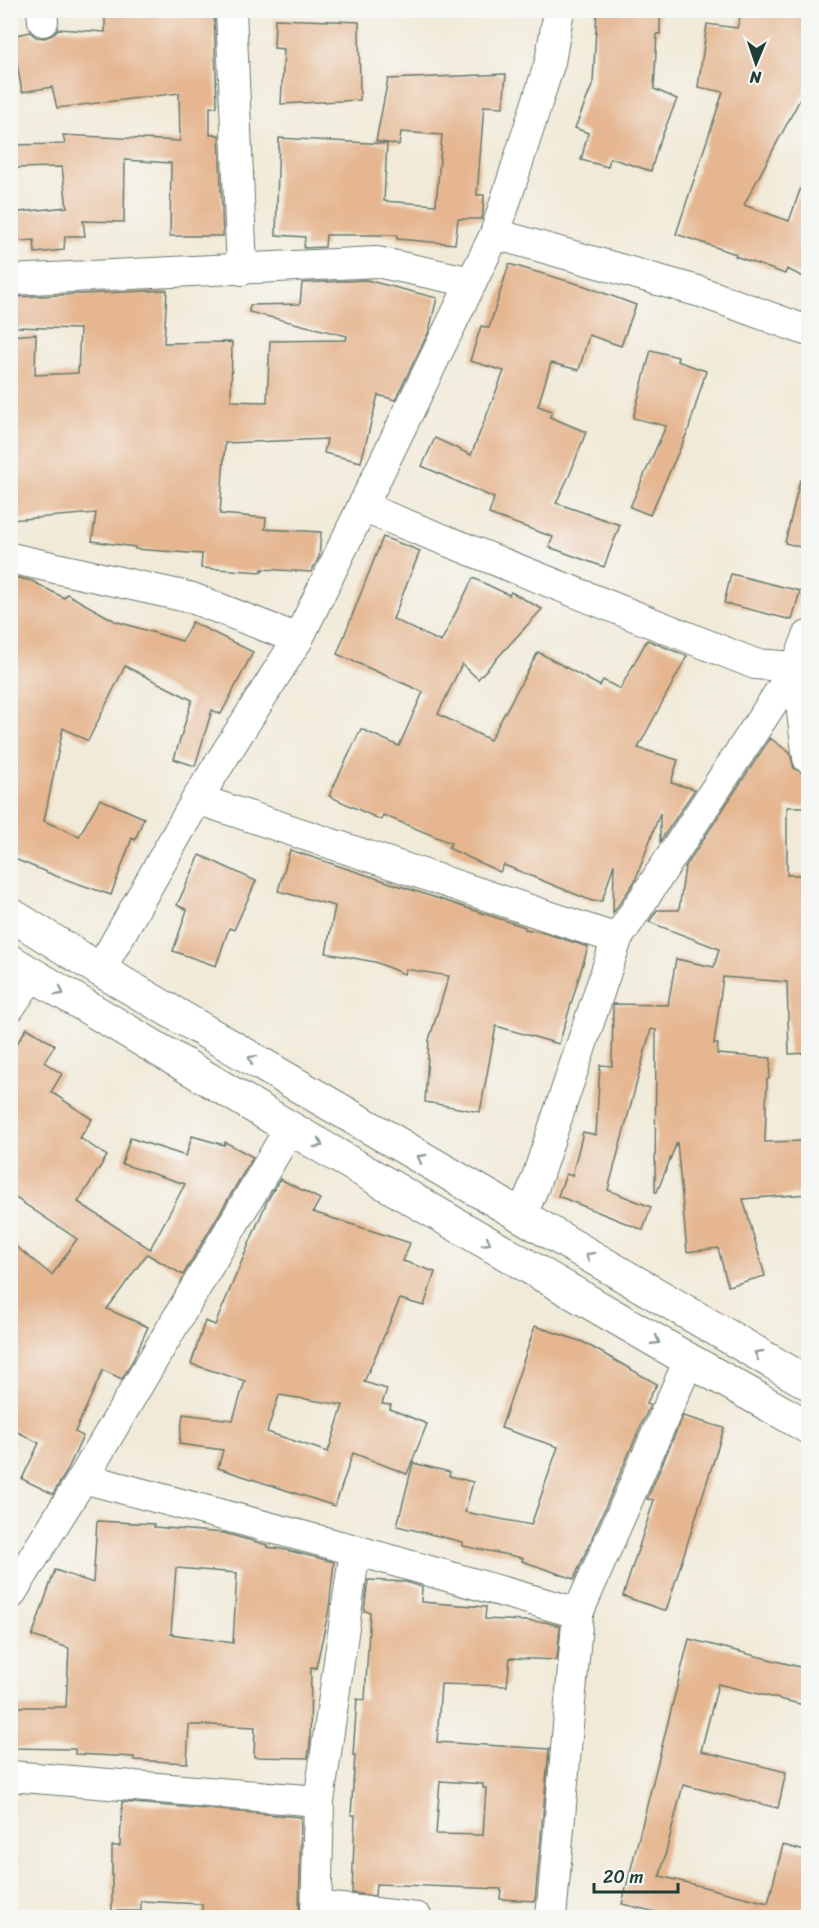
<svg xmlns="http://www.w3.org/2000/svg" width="819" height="1928" font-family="Sriracha,sans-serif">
<rect width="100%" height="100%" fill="#f6f6f2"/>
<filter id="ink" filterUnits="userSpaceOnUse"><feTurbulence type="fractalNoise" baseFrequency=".0167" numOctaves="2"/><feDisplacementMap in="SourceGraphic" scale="12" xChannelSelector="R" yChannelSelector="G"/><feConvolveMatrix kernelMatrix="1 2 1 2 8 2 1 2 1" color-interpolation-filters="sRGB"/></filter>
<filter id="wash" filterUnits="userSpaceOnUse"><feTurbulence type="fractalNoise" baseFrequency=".008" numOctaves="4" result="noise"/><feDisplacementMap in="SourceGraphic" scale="24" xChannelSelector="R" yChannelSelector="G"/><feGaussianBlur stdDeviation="1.35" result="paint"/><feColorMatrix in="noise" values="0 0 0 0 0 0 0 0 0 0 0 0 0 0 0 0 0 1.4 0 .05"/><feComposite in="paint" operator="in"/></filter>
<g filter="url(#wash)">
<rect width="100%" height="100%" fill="#f1ead8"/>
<g id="blocks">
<g fill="#e5b690" fill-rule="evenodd">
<polygon points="105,10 214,10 217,107 210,107 210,135 219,135 223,236 170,236 171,163 125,160 124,222 83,221 85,236 65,236 64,250 35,253 34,240 10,242 10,213 67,207 62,167 10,168 10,145 65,144 63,135 180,141 179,93 57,108 52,87 22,92 12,36 30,32 36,37 45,38 52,35 58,29 105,32"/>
<polygon points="597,10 660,10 660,34 657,34 654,89 677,99 658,146 651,171 610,158 608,167 581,160 588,133 575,128 593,83"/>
<polygon points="742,10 808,10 808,84 744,205 789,221 805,176 808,177 808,279 787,269 785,274 735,256 736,254 676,234 723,92 698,87 707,24 737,28"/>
<polygon points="275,19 359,22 360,100 281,104 284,49 274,48"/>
<polygon points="506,74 503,107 484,106 477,195 484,195 483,213 482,219 458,219 455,244 397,239 397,235 326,235 325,247 304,248 305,237 276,235 279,138 387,144 384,201 436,205 442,135 401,132 399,145 376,141 388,79"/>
<polygon points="509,264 585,286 636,305 621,346 589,335 579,370 551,363 538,406 552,411 550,417 586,432 570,474 556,503 620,525 604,567 549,547 553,537 489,514 494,498 422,466 435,438 471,455 504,371 470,361 481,326 489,328"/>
<polygon points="366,280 437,298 429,331 395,400 378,395 361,462 324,453 327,439 225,443 220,514 266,518 265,529 321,532 319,557 311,572 262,569 262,572 201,568 202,554 135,549 135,547 92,541 96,513 10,520 10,336 36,334 35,375 78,373 80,329 16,327 16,297 167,290 164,343 232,342 231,401 267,402 270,341 346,340 347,336 249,312 250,305 300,304 302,283"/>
<polygon points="651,350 678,357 677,361 706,371 688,431 650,515 630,507 666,426 633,418"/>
<polygon points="800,480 808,481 808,549 785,543"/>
<polygon points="383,537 420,551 393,619 441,642 473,578 509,595 511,592 542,609 478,679 462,664 438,714 490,740 538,652 600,686 603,680 620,689 647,640 687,656 638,748 678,760 671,783 695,789 660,842 660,813 635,881 613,913 614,864 602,901 592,901 504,865 500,872 448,848 451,843 383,815 381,820 329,796 361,729 399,746 423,692 337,654"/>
<polygon points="731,574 800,591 792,620 724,603"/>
<polygon points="10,576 32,581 64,598 67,594 115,621 182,641 192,622 253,652 221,714 212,710 195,766 174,759 192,700 125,666 88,741 63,728 44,821 79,836 100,799 144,818 135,840 132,838 111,895 56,876 10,857"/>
<polygon points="770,738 790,753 794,768 806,775 806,807 787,807 787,875 808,875 808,1053 789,1054 787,982 723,977 714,1044 718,1044 717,1054 771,1058 769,1079 767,1079 765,1142 808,1141 808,1194 743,1199 765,1276 728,1286 718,1248 687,1252 677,1142 657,1192 655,1192 656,1030 651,1029 608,1190 651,1207 643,1230 558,1196 566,1174 572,1176 583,1132 596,1135 600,1065 612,1066 613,1004 668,1005 676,959 714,967 719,949 649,922 657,910 679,910 685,867"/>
<polygon points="290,850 525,927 525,929 542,932 588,947 559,1044 496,1026 480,1112 425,1102 429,1040 449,976 406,969 404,974 375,962 326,953 335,906 278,891"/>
<polygon points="200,855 256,881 234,930 229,928 216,966 173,951 187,910 177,905"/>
<polygon points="27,1028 55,1045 44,1062 62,1074 51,1092 92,1119 80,1138 107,1156 78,1202 150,1249 185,1184 122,1164 130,1138 186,1156 192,1136 224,1145 225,1142 253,1157 183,1275 147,1254 107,1309 148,1327 134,1358 122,1379 103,1370 75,1432 83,1436 67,1471 53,1494 22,1479 39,1443 10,1428 10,1242 52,1275 77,1239 10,1194 10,1054"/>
<path d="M280,1179l40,20 -7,13 97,31 -7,18 32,11 -11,34 -24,-7 -36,83 23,7 -5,15 9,1 -1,4 37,15 -20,50 -54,-21 -18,53 -117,-38 5,-18 -44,-6 4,-30 50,6 12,-39 -54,-17 14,-43 10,4 52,-124zM279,1395l64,10 -15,47 -61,-20z"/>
<polygon points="535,1326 583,1342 657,1384 646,1404 650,1405 574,1579 522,1561 523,1558 463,1546 463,1542 397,1526 413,1463 450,1472 449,1476 473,1482 465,1512 531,1525 558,1447 501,1428"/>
<polygon points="683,1416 724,1428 666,1611 623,1596 654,1500 647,1499"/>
<path d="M97,1521l57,3v3l70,6 43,12v2l15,2 52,13 -5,47 -13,59 -5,-1 -1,76 -2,15 -54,-1 1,-30 -43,-2h-23l-2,38 -53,-3v-3l-59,-3v-5l-65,-1v-41h56l3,-59 -37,-12 23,-66 38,13zM176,1568l61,5 -4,70 -62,-9z"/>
<path d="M368,1580l38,2 16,5 -1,15 65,5 -1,12 60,3 15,4 -3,34 -47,-2 -3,28 -66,-2 -4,58 112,7 -14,152 -35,-2 1,-10 -125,-5 -1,12 -23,-3 3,-78h-4l4,-60h-2l4,-56 8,1 5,-88 -6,-1zM440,1781l43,3v4h3l-3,47 -47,-1z"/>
<polygon points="689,1639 808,1669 808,1706 718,1684 701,1751 786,1772 778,1808 683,1785 660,1876 768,1903 783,1845 808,1852 808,1917 677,1917 622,1904"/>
<polygon points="122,1802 301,1817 299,1917 202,1917 202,1904 141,1901 141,1911 112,1911 112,1846 120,1846"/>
</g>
</g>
</g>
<g filter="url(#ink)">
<use href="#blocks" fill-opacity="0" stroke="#687a6d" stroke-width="1.5"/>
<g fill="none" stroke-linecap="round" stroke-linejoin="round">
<defs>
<g id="minor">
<polyline points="42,10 43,21"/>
<polyline points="231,10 242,270"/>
<polyline points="495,234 701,292 808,331"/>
<polyline points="10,280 377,262 472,282"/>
<polyline points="362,507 755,664 796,667 808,670"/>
<polyline points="10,558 192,598 298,639"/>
<polyline points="796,667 808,758"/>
<polyline points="197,799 617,939"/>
<polyline points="100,970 197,799 298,639 495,234 550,62 559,10"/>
<polyline points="10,1007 32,975"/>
<polyline points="521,1217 534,1186 617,939 796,667 808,636"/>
<polyline points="83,1478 355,1550 578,1613"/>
<polyline points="10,1595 83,1478 290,1128"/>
<polyline points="10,1776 319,1801"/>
<polyline points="316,1906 417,1918"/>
<polyline points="316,1918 319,1801 355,1550"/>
<polyline points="551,1918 578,1613 689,1360"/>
</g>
<g id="major">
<polyline points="10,914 100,970 808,1383"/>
<polyline points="10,961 290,1128 689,1360 808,1427"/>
</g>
</defs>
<use href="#minor" stroke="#687a6d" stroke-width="32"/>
<use href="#major" stroke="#687a6d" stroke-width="35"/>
<use href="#minor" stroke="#fff" stroke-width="30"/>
<use href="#major" stroke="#fff" stroke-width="33"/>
</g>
<defs><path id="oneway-chevron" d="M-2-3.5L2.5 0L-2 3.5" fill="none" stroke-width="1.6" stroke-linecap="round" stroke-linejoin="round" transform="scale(1.5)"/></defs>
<g stroke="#8f9e9a">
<use href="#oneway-chevron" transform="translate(60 992) rotate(31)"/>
<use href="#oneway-chevron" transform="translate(252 1059) rotate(-150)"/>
<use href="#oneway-chevron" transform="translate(319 1144) rotate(30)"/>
<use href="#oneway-chevron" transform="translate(421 1158) rotate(-150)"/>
<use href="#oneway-chevron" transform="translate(487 1242) rotate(30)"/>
<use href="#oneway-chevron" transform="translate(589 1256) rotate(-150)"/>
<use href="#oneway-chevron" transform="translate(656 1341) rotate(30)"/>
<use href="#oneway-chevron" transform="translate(758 1354) rotate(-150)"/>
</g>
</g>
<rect width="819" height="1928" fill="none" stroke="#f6f6f2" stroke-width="36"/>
<g transform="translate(756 63) rotate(182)" stroke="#f6f6f2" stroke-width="4.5" paint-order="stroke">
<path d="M0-4.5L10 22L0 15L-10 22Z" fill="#1f3d34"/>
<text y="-9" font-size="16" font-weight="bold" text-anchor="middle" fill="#1f3d34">N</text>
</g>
<path d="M594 1883v9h84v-9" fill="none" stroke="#1f3d34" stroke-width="3"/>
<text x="603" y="1883" font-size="18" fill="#1f3d34" stroke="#f6f6f2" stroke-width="4.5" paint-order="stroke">20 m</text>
</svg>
